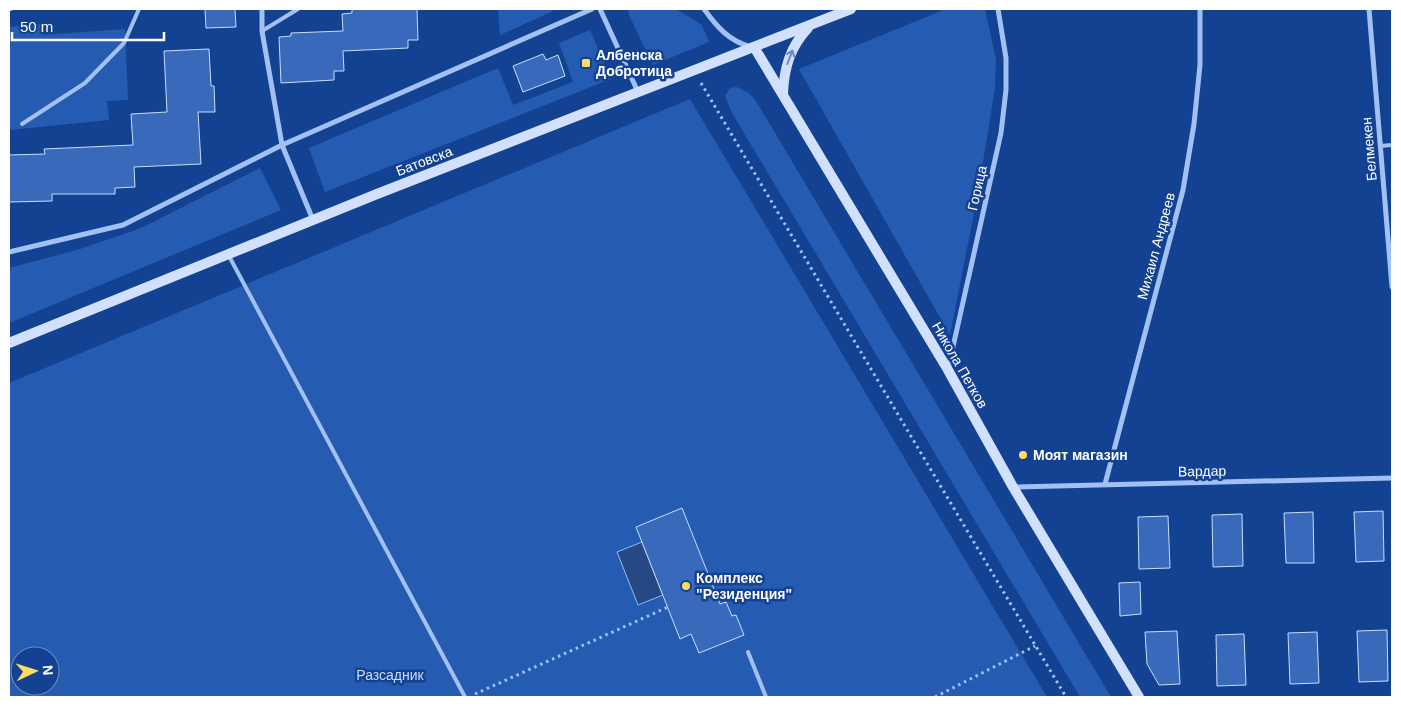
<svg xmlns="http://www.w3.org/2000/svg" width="1401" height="706" font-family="Helvetica,sans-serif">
<rect width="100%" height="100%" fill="#144293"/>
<g fill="#265bb2" fill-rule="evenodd">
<polygon points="498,9 551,9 553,11 500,35"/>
<polygon points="628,9 676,9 702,25 709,42 653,65 629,15"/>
<polygon points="946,9 985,9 996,60 995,88 978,193 950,335 799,69"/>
<polygon points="40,24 43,35 125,29 128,100 107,101 109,120 9,130 9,27"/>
<polygon points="590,30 611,79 325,192 309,148 498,68 513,105 573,82 559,43"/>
<polygon points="737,87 749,93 756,101 1111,697 1080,697 731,111 725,96 730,88"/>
<path d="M690,99l357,598h-1038v-314zM20,656h30v30h-30z"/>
<polygon points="260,168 281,210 9,323 9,268 77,250 141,228"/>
</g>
<polygon fill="#264985" stroke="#94baf5" points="642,542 663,595 638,605 617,552"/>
<g fill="#3869ba" stroke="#c9ddfc">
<polygon points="205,9 235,9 236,27 206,28"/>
<polygon points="352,9 417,9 418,40 408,40 408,48 343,51 344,71 334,71 334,80 281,83 279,37 291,36 291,33 343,31 342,14 352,13"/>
<polygon points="209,49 211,86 214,86 215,112 198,112 201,164 134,167 135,187 115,188 115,194 52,194 52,201 9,202 9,155 45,154 44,149 133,145 131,114 167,112 164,51"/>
<polygon points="543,54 546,60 558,55 565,76 523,92 513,66"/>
<polygon points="682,508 720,604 726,602 732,616 736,615 744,635 699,653 691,634 680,639 636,527"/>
<polygon points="1383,511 1384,561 1356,562 1354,512"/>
<polygon points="1313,512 1314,563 1286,563 1284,513"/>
<polygon points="1242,514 1243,566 1213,567 1212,515"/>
<polygon points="1168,516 1170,568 1139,569 1138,517"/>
<polygon points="1140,582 1141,614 1120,616 1119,583"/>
<polygon points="1387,630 1388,681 1359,682 1357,631"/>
<polygon points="1177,631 1180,684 1159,685 1147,664 1145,632"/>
<polygon points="1317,632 1319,683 1290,684 1288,633"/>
<polygon points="1244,634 1246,685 1217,686 1216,635"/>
</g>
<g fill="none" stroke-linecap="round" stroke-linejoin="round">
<g stroke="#a2c0f2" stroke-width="3" stroke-dasharray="2.5 4" stroke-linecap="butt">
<polyline points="701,83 1066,697"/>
<polyline points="475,694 668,607"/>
<polyline points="935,697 1035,646"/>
</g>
<g stroke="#a2c0f2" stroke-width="4">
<polyline points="9,9 11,9"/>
<polyline points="262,31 298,9"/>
<polyline points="22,124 85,83 124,43 139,9"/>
<polyline points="1380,146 1392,145"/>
<polyline points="229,256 465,697"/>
<polyline points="748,652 766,697"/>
</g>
<g stroke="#a2c0f2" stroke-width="5">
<polyline points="262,9 262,31 282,145 313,220"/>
<polyline points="600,9 638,92"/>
<path d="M704,9c13,18 25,32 47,38"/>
<polyline points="1369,9 1392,287"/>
<polyline points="9,252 123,225 282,145 592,9"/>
<polyline points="948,369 1001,133 1006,90 1006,58 998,9"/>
<polyline points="1105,484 1183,190 1194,124 1200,65 1200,9"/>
<polyline points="1013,487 1392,478"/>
</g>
<g stroke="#d1e0fc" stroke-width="10">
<polyline points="754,47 948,370 1013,487 1139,697"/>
<path d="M783,94c1,-26 7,-47 25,-66"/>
<polyline points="9,343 377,194 851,9"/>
</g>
</g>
<defs><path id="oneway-shaft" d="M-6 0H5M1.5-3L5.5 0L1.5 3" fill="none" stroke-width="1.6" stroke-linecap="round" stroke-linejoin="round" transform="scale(1.25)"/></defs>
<use stroke="#6989c2" href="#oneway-shaft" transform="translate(790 57) rotate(-69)"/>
<g fill="#ffdd63" stroke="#144293" stroke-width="2">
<rect x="581" y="58" width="10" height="10" rx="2.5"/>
<circle cx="1023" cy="455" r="5"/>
<circle cx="686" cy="586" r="5"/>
</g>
<g text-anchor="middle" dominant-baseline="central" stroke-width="5" stroke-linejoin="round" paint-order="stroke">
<g font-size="14" font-weight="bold" fill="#fff" stroke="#144293" text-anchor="start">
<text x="596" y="55">Албенска<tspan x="596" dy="16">Добротица</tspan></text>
<text x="1033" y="455">Моят магазин</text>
<text x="696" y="578">Комплекс<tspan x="696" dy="16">"Резиденция"</tspan></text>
</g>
<g font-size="14" fill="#fff" stroke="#144293">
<text transform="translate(1369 149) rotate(-95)">Белмекен</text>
<text transform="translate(424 161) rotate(-21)">Батовска</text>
<text transform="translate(977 188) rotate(-77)">Горица</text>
<text transform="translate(1156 246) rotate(-75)">Михаил Андреев</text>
<text transform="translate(960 365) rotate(60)">Никола Петков</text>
<text transform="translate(1202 471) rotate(-1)">Вардар</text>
</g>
<g font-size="14" fill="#c9ddfc" stroke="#144293">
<text x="390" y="675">Разсадник</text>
</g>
</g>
<rect width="1401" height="706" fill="none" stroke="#ffffff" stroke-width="20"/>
<g transform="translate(35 671) rotate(86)"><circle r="24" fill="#144293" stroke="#728ebe"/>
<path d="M0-4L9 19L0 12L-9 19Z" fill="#ffdd63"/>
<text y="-8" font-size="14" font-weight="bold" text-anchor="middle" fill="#ffffff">N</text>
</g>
<path d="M12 32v8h152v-8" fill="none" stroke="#ffffff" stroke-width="2.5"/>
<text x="20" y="32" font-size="15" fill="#ffffff" stroke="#144293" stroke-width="4" paint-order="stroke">50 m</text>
</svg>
